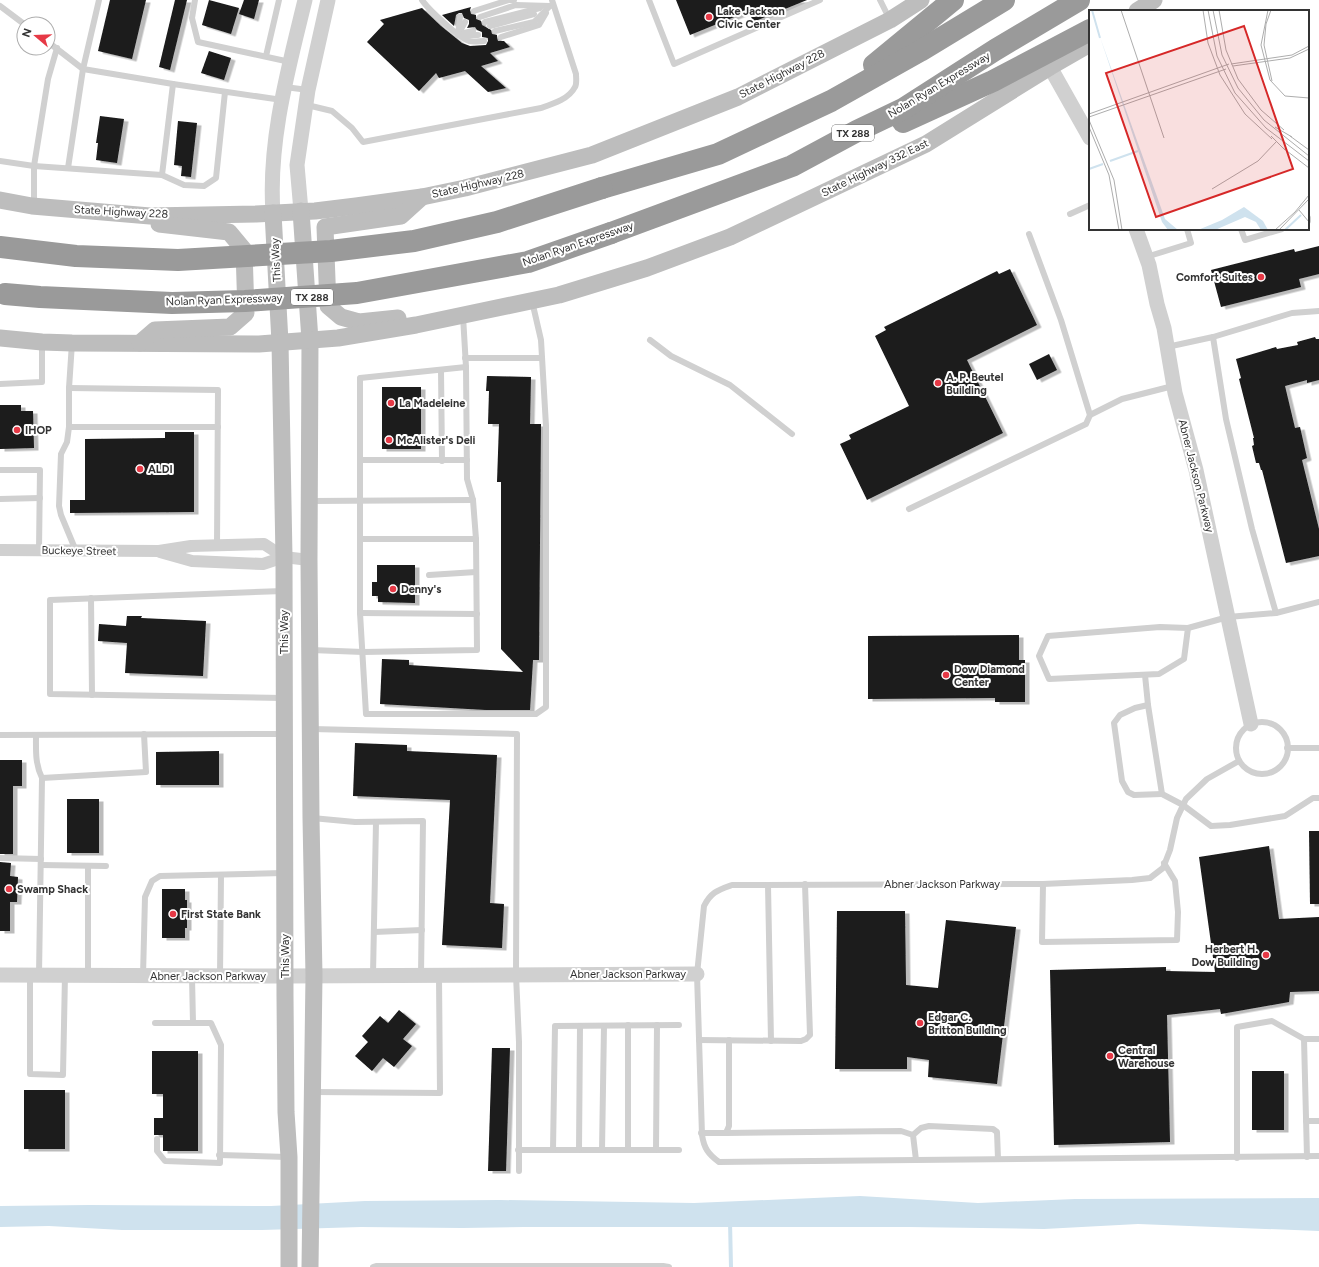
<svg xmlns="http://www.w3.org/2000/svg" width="1319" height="1267" font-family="Figtree,sans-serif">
<defs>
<filter id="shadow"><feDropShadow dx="4.5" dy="2.5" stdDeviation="0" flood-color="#0004"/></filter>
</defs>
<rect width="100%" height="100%" fill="#fff"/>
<polygon fill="#cfe2ee" points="860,1196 978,1203 1075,1199 1319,1198 1319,1231 1138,1224 1044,1229 909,1227 524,1227 462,1228 361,1227 262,1230 122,1230 49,1226 0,1227 0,1206 89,1205 271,1206 365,1201 500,1200 694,1203"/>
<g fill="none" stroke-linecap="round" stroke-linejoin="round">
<polyline stroke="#cfe2ee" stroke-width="4" points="730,1221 731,1267"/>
</g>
<g fill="#1a1a1a" filter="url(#shadow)">
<polygon points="110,0 146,0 132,59 98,51"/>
<polygon points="175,0 187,0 170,70 159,67"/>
<polygon points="209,0 239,8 231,34 202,25"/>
<polygon points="244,0 259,0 254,19 239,14"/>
<polygon points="676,0 807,0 753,22 749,11 690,35"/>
<polygon points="471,7 470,10 471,14 476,15 476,19 481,21 482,25 491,30 492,34 497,35 497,38 498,41 504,41 510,47 490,53 498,61 481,66 506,88 488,92 465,71 439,78 436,73 419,91 367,42 384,24 380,20 422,8 441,26 462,43 470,46 486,45 488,41 488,38 482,37 482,32 477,30 475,27 467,28 469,24 469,20 464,18 462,13 459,13 456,15 454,26 442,15"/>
<polygon points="209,51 231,58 224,80 201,73"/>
<polygon points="100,116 124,119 117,163 96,160 98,143 96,143"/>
<polygon points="178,121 197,123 191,177 181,176 182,166 174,165"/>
<polygon points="1319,246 1319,274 1299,279 1301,287 1221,307 1211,270 1294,249 1295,252"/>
<polygon points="1010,269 1037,325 967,360 1003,433 867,500 840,444 851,439 849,435 909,406 875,336 886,330 884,327 997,271 999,274"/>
<polygon points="1315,337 1316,339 1319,339 1319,380 1307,383 1307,380 1285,386 1295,428 1300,427 1307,458 1302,460 1319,529 1319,556 1286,563 1262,470 1261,470 1259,463 1256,463 1252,446 1254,445 1253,438 1254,438 1239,379 1241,378 1236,359 1276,347 1277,349 1298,345 1297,342"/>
<polygon points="1049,354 1057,370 1037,380 1029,364"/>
<polygon points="487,376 531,377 530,424 541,424 539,660 533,660 530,710 486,710 380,704 382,659 409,660 409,665 523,672 501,649 501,482 497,482 499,424 488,424 489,391 486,391"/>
<rect x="382" y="387" width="39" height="62"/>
<polygon points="0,405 21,405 21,411 33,411 34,448 0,449"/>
<polygon points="165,432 194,432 194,512 70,513 70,500 85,500 85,439 165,438"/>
<polygon points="377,565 415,565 415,603 378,602 378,596 372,596 372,582 377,582"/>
<polygon points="127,616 142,616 141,618 206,621 203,676 125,673 127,643 98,641 99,624 126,626"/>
<polygon points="1019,635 1019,660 1025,660 1025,702 995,702 995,698 868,699 868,636"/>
<polygon points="355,743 407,745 407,751 497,755 490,903 504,904 502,948 442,945 450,800 353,796"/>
<polygon points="219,751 219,785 156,785 156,752"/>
<polygon points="0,760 22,760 22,786 13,786 13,854 0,854"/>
<rect x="67" y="799" width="32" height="54"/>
<polygon points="1309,831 1319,831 1319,904 1310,904"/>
<polygon points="1269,846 1279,919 1319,917 1319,991 1290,992 1289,1002 1221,1014 1220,1009 1167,1015 1170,1142 1054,1145 1050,970 1166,967 1166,971 1215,972 1199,857"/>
<polygon points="0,862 11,863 10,876 18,877 17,902 10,902 10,931 0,931"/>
<polygon points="162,889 185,889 185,900 187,900 187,928 185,928 185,938 162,938"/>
<polygon points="837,911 905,911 906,985 938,988 946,920 1016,927 997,1084 928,1077 929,1060 907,1057 907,1069 835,1069"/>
<polygon points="399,1010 416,1024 403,1039 412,1046 394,1067 383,1058 372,1071 355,1056 368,1042 362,1036 380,1016 388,1023"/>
<polygon points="492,1048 510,1048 506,1171 488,1171"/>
<polygon points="152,1051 198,1051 198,1151 163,1151 163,1135 154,1135 154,1118 163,1118 163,1094 152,1094"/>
<rect x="1252" y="1071" width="32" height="59"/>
<rect x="24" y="1090" width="41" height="59"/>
</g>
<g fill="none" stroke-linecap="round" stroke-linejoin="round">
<g stroke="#d0d0d0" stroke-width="6">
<polyline points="195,0 192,18 198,42 290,62"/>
<path d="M422,0c6,9 37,38 47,41 4,1 11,0 15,0"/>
<polyline points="649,0 674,64 820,0"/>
<polyline points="880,0 889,18"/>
<polyline points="0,6 24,24"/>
<polyline points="474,11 509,0 514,0"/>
<polyline points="480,17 516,5 550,6"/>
<polyline points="485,22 540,8"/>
<polyline points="490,26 534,14"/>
<polyline points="460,31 465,22"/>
<polyline points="495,31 534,22 550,6"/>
<polyline points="459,34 473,31"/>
<polyline points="458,35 460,17"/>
<polyline points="461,35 478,35"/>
<polyline points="501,37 539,25 546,13"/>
<polyline points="48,42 83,69 173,84"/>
<polyline points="266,56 279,0"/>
<polyline points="285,87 308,90"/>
<polyline points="225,92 216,178 204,186 184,185 162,175 173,84 282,100"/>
<path d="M307,105l25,6 20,17 11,14 178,-34c12,-4 28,-9 34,-21 2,-3 1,-9 1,-13l-24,-74"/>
<polyline points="0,161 34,166 162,175"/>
<polyline points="68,168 83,69 99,0"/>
<polyline points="34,204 34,166 48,79 57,48"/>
<polyline points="1070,214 1090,205"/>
<polyline points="1308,218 1308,221"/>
<polyline points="1241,229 1245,240 1282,229"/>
<polyline points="1146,257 1191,243 1187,229"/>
<polyline points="1213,337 1292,313 1319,311"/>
<polyline points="650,340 671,356 730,385 792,434"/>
<polyline points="72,343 69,388 69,427 67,442 61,454 59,506 61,515 76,551"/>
<polyline points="1167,347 1213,337 1226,419 1252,529 1276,613 1228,617 1188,628 1160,627 1048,636 1039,656 1049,679 1159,674 1184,659 1188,628"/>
<polyline points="465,358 542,358"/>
<polyline points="441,370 442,461"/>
<polyline points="0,384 42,382 42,343"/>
<polyline points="69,388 218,390 217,546"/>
<polyline points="1090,415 1122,399 1173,386"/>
<polyline points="69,427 218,427"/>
<polyline points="360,460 360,378 466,367"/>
<polyline points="467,460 360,460 360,613 366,714 536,714 546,707 546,426 541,340 532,301"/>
<polyline points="0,470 40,470 39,550"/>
<polyline points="0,499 40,498"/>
<polyline points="311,501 473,500"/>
<polyline points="909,509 1086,424 1090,415 1061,320 1029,234"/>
<polyline points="360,539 476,539"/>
<polyline points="429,575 476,572"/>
<polyline points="91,598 92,695"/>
<polyline points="360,613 477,614"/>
<polyline points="1276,613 1319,602"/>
<polyline points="311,650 363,652 477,650 476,539 473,500 467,479 466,367 463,316"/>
<polyline points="1145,675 1148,705 1162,794 1183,805 1211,826 1230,825 1285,816 1313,798 1319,798"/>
<polyline points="283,698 50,694 50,600 283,591"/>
<polyline points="1148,705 1135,708 1120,715 1114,723 1122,781 1128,792 1134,795 1162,794"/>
<circle cx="1262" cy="748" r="26"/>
<polyline points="312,729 517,734 516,975 519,1042 519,1171"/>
<polyline points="0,735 282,734"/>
<path d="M36,735c0,15 -1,29 6,43l-3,197"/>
<polyline points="1287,748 1319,748"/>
<path d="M1239,761l-32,18 -21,20 -9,19 -7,32 -7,18 -13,10 -18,2 -89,4 -311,1c-14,5 -21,7 -28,21l-7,68 5,161c2,13 6,19 17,27l600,-6"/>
<polyline points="42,778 146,772 144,734"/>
<polyline points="312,818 355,822 423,821 421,975"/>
<polyline points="0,858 41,859"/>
<polyline points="41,865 106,866"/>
<polyline points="1043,884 1042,942 1177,940 1178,912 1175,881 1164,863"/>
<polyline points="768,885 771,1041"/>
<polyline points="374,932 422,930"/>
<polyline points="30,975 30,1074 63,1075 65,975"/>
<polyline points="88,975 88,866"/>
<polyline points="373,975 376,822"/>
<polyline points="143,976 145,897 152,881 160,876 283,873"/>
<polyline points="220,976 221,875"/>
<polyline points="192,977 193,1023"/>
<polyline points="155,1023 211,1023 221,1045 220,1163 165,1161 157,1151 157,1139"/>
<polyline points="1304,1039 1307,1157"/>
<polyline points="699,1040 801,1041 806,1039 810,1035 805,884"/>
<polyline points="314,1092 440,1093 439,976"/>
<polyline points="1306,1121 1319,1121"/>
<polyline points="701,1133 726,1133 729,1126 729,1040"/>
<polyline points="726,1133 901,1131 913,1135 916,1160"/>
<polyline points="913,1135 921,1128 929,1126 993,1129 997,1132 998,1159"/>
<polyline points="518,1150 679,1150"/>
<polyline points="553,1150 555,1026 679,1025"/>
<polyline points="579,1150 580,1026"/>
<polyline points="602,1150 604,1026"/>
<polyline points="628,1150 628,1025"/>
<polyline points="656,1150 657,1025"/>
<polyline points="219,1155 287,1157"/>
<polyline points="1237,1158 1237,1027 1272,1021 1304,1039 1319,1039"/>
<polyline points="373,1267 376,1266 663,1266 669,1267"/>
</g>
<g stroke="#d0d0d0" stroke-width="12">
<polyline points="0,550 159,551 191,546 264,544 284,557 309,560"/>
<polyline points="160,552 192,561 263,564 284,557"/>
</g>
<g stroke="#d0d0d0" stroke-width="15">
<polyline points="1050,67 1090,138"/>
<polyline points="301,211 297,165 308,90 328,0"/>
<path d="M273,213c-5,-72 15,-143 32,-213"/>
<polyline points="1136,229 1149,265 1157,304 1164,328 1175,393 1196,470 1251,724"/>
<polyline points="0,975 285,976 697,974"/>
</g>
<g stroke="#bdbdbd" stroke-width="17">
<polyline points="1137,11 1154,0"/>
<polyline points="0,200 32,206 150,216 256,214 315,211 356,206 422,197 465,188 592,155 738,97 890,20 921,0"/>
<polyline points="301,211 310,340 309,560 311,818 314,976 310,1267"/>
<polyline points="273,213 280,342 284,557 285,996 286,1112 289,1157 289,1267"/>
<polyline points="398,318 359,322 341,317 328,306 325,227 401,216 422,197"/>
<polyline points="0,338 42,342 72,343 259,344 338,338 416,325 559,295 647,268 730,237 926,144 1050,67 1090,44"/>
<polyline points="140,343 155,330 230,327 246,313 244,250 229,232 159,224"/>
</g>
<g stroke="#9a9a9a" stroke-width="22">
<polyline points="874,65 953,0"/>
<polyline points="903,122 993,81 1090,30"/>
<polyline points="602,188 718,154 831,101 920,51 1004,0"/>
<polyline points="611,233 792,166 857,131 903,109 995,50 1079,0"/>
</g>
<g stroke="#9a9a9a" stroke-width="22">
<polyline points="0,247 76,256 178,260 331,251 414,241 497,222 602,188"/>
<polyline points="5,294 40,297 172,303 245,301 357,293 528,262 611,233"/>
</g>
</g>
<g fill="#e63946" stroke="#fff" stroke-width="1.5">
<circle cx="709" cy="17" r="4"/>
<circle cx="1261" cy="277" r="4"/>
<circle cx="938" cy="383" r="4"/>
<circle cx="391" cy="403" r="4"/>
<circle cx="17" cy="430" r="4"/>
<circle cx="389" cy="440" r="4"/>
<circle cx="140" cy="469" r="4"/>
<circle cx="393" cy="589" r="4"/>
<circle cx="946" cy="675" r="4"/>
<circle cx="9" cy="889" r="4"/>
<circle cx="173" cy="914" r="4"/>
<circle cx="1266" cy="955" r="4"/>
<circle cx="920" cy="1023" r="4"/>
<circle cx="1110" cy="1056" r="4"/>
</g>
<g text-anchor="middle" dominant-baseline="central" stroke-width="4" stroke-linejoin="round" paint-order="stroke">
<g fill="#fff" stroke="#707070" stroke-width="1">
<rect x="832" y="125" width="42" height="16" rx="3"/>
<rect x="291" y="289" width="42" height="16" rx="3"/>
</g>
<g font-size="10" font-weight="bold" fill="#333">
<text x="853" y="133">TX 288</text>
<text x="312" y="297">TX 288</text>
</g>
<g font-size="11" font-weight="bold" fill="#333" stroke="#fff" text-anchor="start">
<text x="717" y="11">Lake Jackson<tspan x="717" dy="13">Civic Center</tspan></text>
<text x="1253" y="277" text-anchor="end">Comfort Suites</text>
<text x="946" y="377">A. P. Beutel<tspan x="946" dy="13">Building</tspan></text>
<text x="399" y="403">La Madeleine</text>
<text x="25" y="430">IHOP</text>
<text x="397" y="440">McAlister's Deli</text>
<text x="148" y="469">ALDI</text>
<text x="401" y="589">Denny's</text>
<text x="954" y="669">Dow Diamond<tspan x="954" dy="13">Center</tspan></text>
<text x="17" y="889">Swamp Shack</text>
<text x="181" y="914">First State Bank</text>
<text x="1258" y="949" text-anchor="end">Herbert H.<tspan x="1258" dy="13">Dow Building</tspan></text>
<text x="928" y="1017">Edgar C.<tspan x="928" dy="13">Britton Building</tspan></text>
<text x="1118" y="1050">Central<tspan x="1118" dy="13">Warehouse</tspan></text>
</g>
<g font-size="11" fill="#333" stroke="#fff">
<text transform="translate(782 74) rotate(-27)">State Highway 228</text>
<text transform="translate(939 85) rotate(-31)">Nolan Ryan Expressway</text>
<text transform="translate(875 168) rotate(-26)">State Highway 332 East</text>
<text transform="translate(478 184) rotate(-13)">State Highway 228</text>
<text transform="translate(121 212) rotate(3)">State Highway 228</text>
<text transform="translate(578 244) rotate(-19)">Nolan Ryan Expressway</text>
<text transform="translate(276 260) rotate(-93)">This Way</text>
<text transform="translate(224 300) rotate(-2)">Nolan Ryan Expressway</text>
<text transform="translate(1196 476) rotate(76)">Abner Jackson Parkway</text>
<text transform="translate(79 551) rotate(1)">Buckeye Street</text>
<text transform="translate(284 632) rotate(-90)">This Way</text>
<text x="942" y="884">Abner Jackson Parkway</text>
<text transform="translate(285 956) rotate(-90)">This Way</text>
<text x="628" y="974">Abner Jackson Parkway</text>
<text x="208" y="976">Abner Jackson Parkway</text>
</g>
</g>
<g transform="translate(1089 10)">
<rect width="220" height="220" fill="#fff"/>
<path d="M11,27l65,182 13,11h-10l-6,-8zM155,197l19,14 5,9h-7l-5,-8 -11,-5 -30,13h-17l24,-10z" fill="#cfe2ee"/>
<path fill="none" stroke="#cfe2ee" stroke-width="2" d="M3,0l8,28M21,151l28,-10M0,159l14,-5M196,220l16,-15"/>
<path fill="none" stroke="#adadad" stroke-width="1" d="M32,0l43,128M114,0l5,33 12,32 25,39 27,25M119,0l9,46 18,37 31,35 43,33M124,0l9,45 16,33 26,32 45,36M130,0l7,40 12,29 23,31 23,20M179,0l-7,35 9,35 15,16 24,2M182,0l-5,14 -2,21 8,36M142,54l61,-9 17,-9M144,56l57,-8 19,-9M0,104l140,-50M0,107l137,-48M0,110l25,60 8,50M0,117l20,48 10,55M186,117l17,10M182,126l14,14M201,126l19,14M194,138l26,20M123,179l46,-28 18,-19M210,200l10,12M186,220l20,-18 14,-17M190,220l30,-31"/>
<path fill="#d62828" fill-opacity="0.15" stroke="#d62828" stroke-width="2" d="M155,16l49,143 -137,48 -50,-144z"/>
<rect width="220" height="220" fill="none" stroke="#333" stroke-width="2"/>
</g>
<g transform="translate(36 36) rotate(289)"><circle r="19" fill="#ffffff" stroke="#adadad"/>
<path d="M0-3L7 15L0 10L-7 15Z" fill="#e63946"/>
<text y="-6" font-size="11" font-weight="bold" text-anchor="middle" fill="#333333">N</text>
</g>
</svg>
